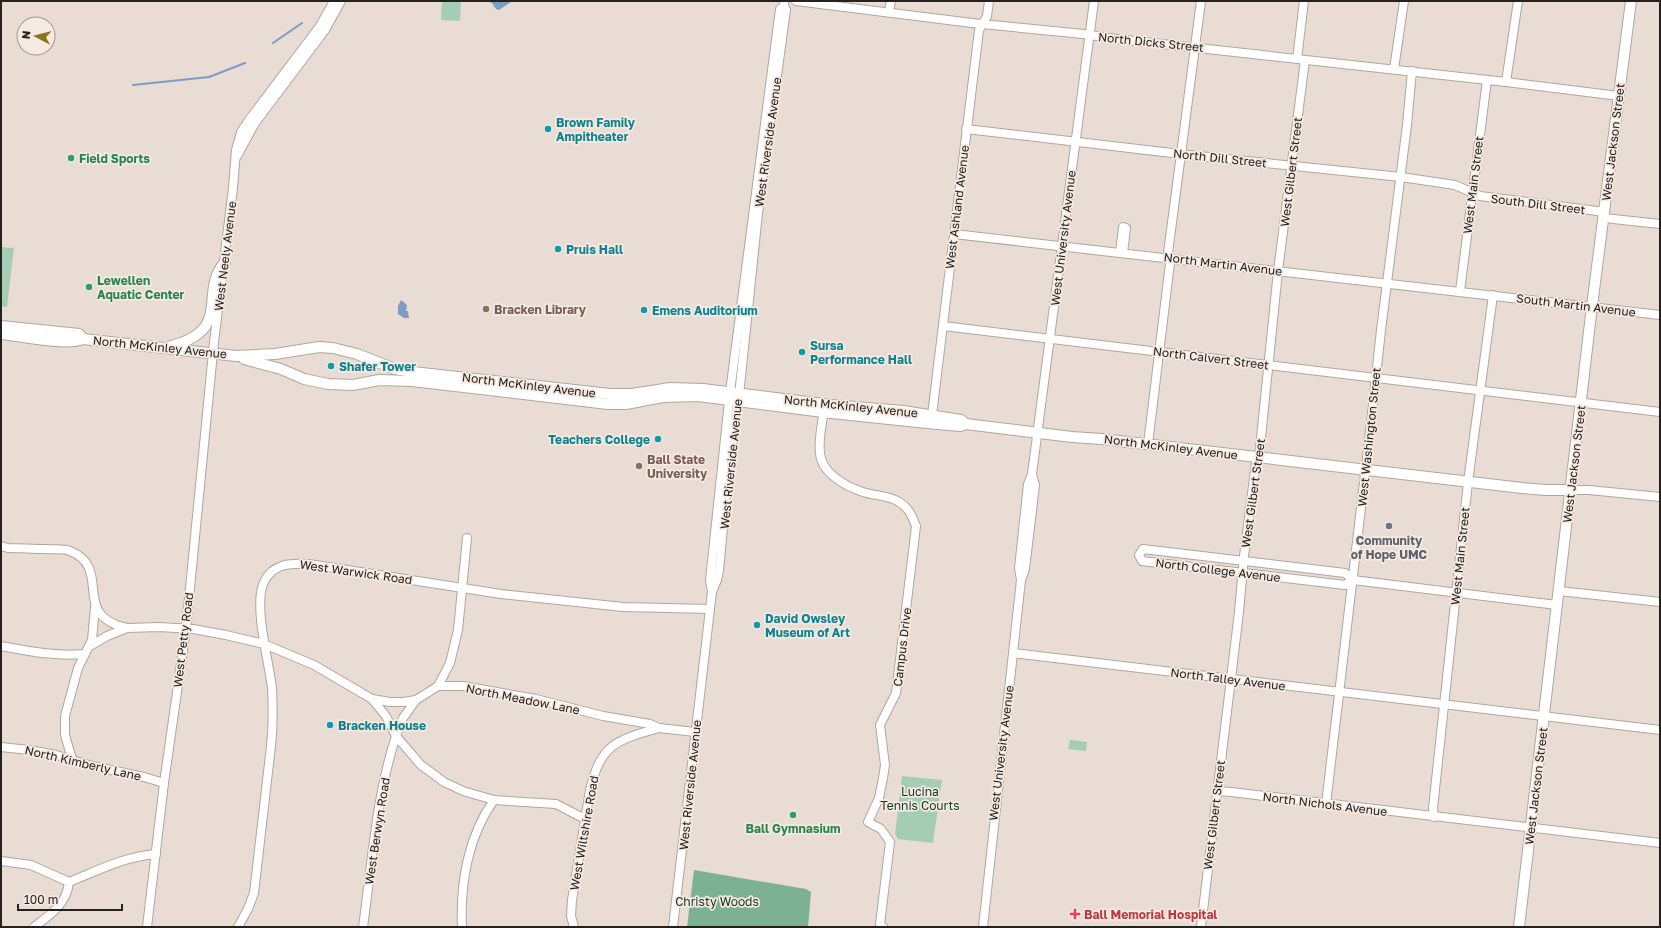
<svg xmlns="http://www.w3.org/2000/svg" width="1661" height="928" font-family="'Golos Text',sans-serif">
<rect width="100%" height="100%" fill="#e8dcd4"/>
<g fill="#a5cdb5">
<polygon points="442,1 461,1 460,21 441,20"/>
<polygon points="1,247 14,248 7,307 1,306"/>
<polygon points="1070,740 1087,742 1086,751 1068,749"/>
<polygon points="902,776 942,780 933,843 898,839 895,834"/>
</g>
<polygon fill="#7cb293" points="694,870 806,889 811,892 808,927 687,927"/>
<g fill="#7e9bc6">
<polygon points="487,1 512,1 499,10 496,9 492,3"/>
<polygon points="401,300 407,305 406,311 408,311 409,318 404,318 398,314 398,306"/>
</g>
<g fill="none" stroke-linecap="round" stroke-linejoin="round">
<g stroke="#7e9bc6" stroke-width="2">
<polyline points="273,43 302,23"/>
<polyline points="133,85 209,77 245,63"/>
</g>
<defs>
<g id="minor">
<polyline points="796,1 972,23 1083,34 1117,39 1506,82 1619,96"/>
<polyline points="889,12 891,1"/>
<polyline points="1297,59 1304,1"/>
<polyline points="1394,69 1404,1"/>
<polyline points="1506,82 1518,1"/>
<polyline points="966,129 1189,155 1401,177 1455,185 1480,196 1605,212"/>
<polyline points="237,156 255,123 325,30 341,1"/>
<polyline points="1604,218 1660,224"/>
<polyline points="954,234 1660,315"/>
<polyline points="1120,252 1123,227 1126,228 1123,253"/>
<polyline points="1460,291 1487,80"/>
<polyline points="943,326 1660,412"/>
<path d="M824,407c-1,15 -6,31 -4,46 1,20 27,34 43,39 12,4 26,3 36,10 10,6 13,14 17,24l-20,167 -16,32 5,40 -2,13 -4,20 -11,24 13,7 9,13 -10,82 3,3"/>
<polyline points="932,415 979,30 987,16 989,1"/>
<polyline points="1148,444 1170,263 1168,253 1201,1"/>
<polyline points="1571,490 1589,490 1660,497"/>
<path d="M1,546l7,2c12,0 25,1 37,1 9,1 17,-1 25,2 44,18 -1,64 57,77"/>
<polyline points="1021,580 1019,568 1028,484 1032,474 1094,1"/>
<polyline points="1353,580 1345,585 1142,561 1139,555 1143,549 1345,573 1353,580 1557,605"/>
<polyline points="1559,591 1660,602"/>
<polyline points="712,592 710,580 730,392 780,9 784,6"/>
<path d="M1,646c27,5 56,11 83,8"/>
<polyline points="90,646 107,636 127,628 159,627 193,629 226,635 264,644 314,665 372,699 390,702 404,702 416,700 438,686 463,686 536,699 603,716 650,724 659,728 695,732"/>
<polyline points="1013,653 1660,730"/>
<polyline points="438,686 450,663 458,630 467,538"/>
<polyline points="416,700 403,718 396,736 421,765 444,782 463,791 494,800 556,804 585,819"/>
<polyline points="1,747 29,750 56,755 92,766 144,777 164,783"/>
<polyline points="72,759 65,735 65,716 78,668 92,640 95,607"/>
<polyline points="1217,791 1231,792 1660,843"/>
<polyline points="1326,804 1371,423 1381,330 1407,125 1412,71"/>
<polyline points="1434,817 1433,808 1468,482 1493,295"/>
<path d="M1,861l30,4 38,17c30,-12 54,-25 87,-28"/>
<path d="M34,927c16,-12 33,-23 35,-45"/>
<polyline points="147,927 164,783 186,629 214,342 233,188 236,150 241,132 249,120 320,26 334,1"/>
<path d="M238,927l10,-18 6,-16 17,-147c2,-19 2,-38 1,-58 -3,-26 -19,-84 -8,-106 9,-19 27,-19 45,-18l192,30 122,13 87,2"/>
<path d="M363,927c9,-64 13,-130 33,-191l-10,-20 -14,-17"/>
<path d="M462,927c-2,-43 6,-91 32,-127"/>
<path d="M574,927l-3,-11 1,-16 18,-110c11,-46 26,-50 69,-62"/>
<polyline points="673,927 710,609 712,592 717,580 719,571 729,462 740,386 758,213 786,10 784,6 784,1"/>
<polyline points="983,927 1021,580 1025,569 1035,485 1032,474"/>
<polyline points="1201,927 1239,612 1244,556 1256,462 1259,457 1278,271 1305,60"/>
</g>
<g id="major">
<polyline points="1,326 79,334 83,339"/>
<path d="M1,334c19,2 66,12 82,5l153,17 39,-2 44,-7 14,1 24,6 38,15 18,3 197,22h22l38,-6 33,1 129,16 71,6 58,9 5,4 106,13 30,2 420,49 24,2h25"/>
<path d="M171,346c63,-17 27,-53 54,-84"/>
<polyline points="244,359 281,369 304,379 328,384 353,385 379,380 412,381 608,404 626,404 663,397 698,396 831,413 937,424 960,426 966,424"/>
<polyline points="1519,927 1592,306 1631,1"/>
</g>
</defs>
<use href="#minor" stroke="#b1a69e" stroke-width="10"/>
<use href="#major" stroke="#b1a69e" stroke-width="12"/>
<use href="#minor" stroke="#fff" stroke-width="8"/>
<use href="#major" stroke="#fff" stroke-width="10"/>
</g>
<g fill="#0f9aa8" stroke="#f5e9e1" stroke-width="1.5">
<circle cx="548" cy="129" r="4"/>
<circle cx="558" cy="249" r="4"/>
<circle cx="644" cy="310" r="4"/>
<circle cx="802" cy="352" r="4"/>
<circle cx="331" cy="366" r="4"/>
<circle cx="658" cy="439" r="4"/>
<circle cx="757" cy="625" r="4"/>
<circle cx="330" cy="725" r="4"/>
</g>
<g fill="#2e9e5b" stroke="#f5e9e1" stroke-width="1.5">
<circle cx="71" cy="158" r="4"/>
<circle cx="89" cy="287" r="4"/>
<circle cx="793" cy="815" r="4"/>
</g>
<g fill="#8d6e63" stroke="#f5e9e1" stroke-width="1.5">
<circle cx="486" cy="309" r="4"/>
<circle cx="639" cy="466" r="4"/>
</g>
<circle fill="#6b7280" stroke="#f5e9e1" stroke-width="1.5" cx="1389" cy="526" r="4"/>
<path fill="#e0444e" stroke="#f5e9e1" stroke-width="1.5" d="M1073 908h4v4h4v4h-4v4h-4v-4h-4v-4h4z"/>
<g text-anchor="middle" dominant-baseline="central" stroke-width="3.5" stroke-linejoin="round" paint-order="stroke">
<g font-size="12" fill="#25211e" stroke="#f5e9e1">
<text transform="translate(1151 42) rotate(6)">North Dicks Street</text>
<text transform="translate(768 142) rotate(-82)">West Riverside Avenue</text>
<text transform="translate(1613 142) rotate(-83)">West Jackson Street</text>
<text transform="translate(1220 158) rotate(6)">North Dill Street</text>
<text transform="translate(1291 172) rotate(-83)">West Gilbert Street</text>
<text transform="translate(1473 185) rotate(-83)">West Main Street</text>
<text transform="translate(1538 204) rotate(7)">South Dill Street</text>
<text transform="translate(957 207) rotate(-83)">West Ashland Avenue</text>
<text transform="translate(1063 238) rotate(-83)">West University Avenue</text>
<text transform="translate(225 256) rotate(-83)">West Neely Avenue</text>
<text transform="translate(1223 264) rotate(7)">North Martin Avenue</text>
<text transform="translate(1576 305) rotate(7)">South Martin Avenue</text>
<text transform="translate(160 347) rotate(6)">North McKinley Avenue</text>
<text transform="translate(1211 358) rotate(7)">North Calvert Street</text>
<text transform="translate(529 385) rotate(7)">North McKinley Avenue</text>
<text transform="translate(851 406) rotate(6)">North McKinley Avenue</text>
<text transform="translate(1369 437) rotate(-84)">West Washington Street</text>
<text transform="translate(1171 447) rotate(7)">North McKinley Avenue</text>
<text transform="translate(731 464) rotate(-84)">West Riverside Avenue</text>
<text transform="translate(1574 464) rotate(-83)">West Jackson Street</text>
<text transform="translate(1253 493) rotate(-82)">West Gilbert Street</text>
<text transform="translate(1460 556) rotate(-84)">West Main Street</text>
<text transform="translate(1218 570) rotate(7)">North College Avenue</text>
<text transform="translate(356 572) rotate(8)">West Warwick Road</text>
<text transform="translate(183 640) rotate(-83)">West Petty Road</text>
<text transform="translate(902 647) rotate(-83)">Campus Drive</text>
<text transform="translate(1228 679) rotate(7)">North Talley Avenue</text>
<text transform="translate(523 699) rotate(11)">North Meadow Lane</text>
<text transform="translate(1001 753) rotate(-83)">West University Avenue</text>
<text transform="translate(83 763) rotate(13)">North Kimberly Lane</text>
<text transform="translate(690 785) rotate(-84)">West Riverside Avenue</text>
<text transform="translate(1536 786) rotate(-83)">West Jackson Street</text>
<text transform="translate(1325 804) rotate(7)">North Nichols Avenue</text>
<text transform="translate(1214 815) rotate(-83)">West Gilbert Street</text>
<text transform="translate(377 831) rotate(-81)">West Berwyn Road</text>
<text transform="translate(584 833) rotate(-80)">West Wiltshire Road</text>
</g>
<g font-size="12" font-weight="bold" fill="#0d838f" stroke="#f5e9e1" text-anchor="start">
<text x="556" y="122">Brown Family<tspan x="556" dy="14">Ampitheater</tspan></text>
<text x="566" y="249">Pruis Hall</text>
<text x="652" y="310">Emens Auditorium</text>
<text x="810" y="345">Sursa<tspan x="810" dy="14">Performance Hall</tspan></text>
<text x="339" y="366">Shafer Tower</text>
<text x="650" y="439" text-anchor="end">Teachers College</text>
<text x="765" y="618">David Owsley<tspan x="765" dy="14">Museum of Art</tspan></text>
<text x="338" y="725">Bracken House</text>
</g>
<g font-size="12" font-weight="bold" fill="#27864d" stroke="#f5e9e1" text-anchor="start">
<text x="79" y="158">Field Sports</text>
<text x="97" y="280">Lewellen<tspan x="97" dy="14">Aquatic Center</tspan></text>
<text x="793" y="828" text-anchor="middle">Ball Gymnasium</text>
</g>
<g font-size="12" font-weight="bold" fill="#785e54" stroke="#f5e9e1" text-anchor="start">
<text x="494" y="309">Bracken Library</text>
<text x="647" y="459">Ball State<tspan x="647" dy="14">University</tspan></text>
</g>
<g font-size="12" font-weight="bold" fill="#5b616d" stroke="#f5e9e1">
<text x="1389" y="540">Community<tspan x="1389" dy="14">of Hope UMC</tspan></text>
</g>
<g font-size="12" fill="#0b3824" stroke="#f5e9e1">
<text x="920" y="791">Lucina<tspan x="920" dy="14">Tennis Courts</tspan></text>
<text x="717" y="901">Christy Woods</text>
</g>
<g font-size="12" font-weight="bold" fill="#be3a42" stroke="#f5e9e1" text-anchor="start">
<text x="1084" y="914">Ball Memorial Hospital</text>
</g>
</g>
<rect width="1661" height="928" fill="none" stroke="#25211e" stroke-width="4"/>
<g transform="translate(36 36) rotate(277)"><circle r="19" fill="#f5e9e1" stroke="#a29993"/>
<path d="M0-3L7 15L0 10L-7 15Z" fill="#877518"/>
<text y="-6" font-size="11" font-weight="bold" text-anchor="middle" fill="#25211e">N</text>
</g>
<path d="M18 904v6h104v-6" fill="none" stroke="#25211e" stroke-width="2"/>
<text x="24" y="904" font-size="12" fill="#25211e" stroke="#f5e9e1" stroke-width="3" paint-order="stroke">100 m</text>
</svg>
